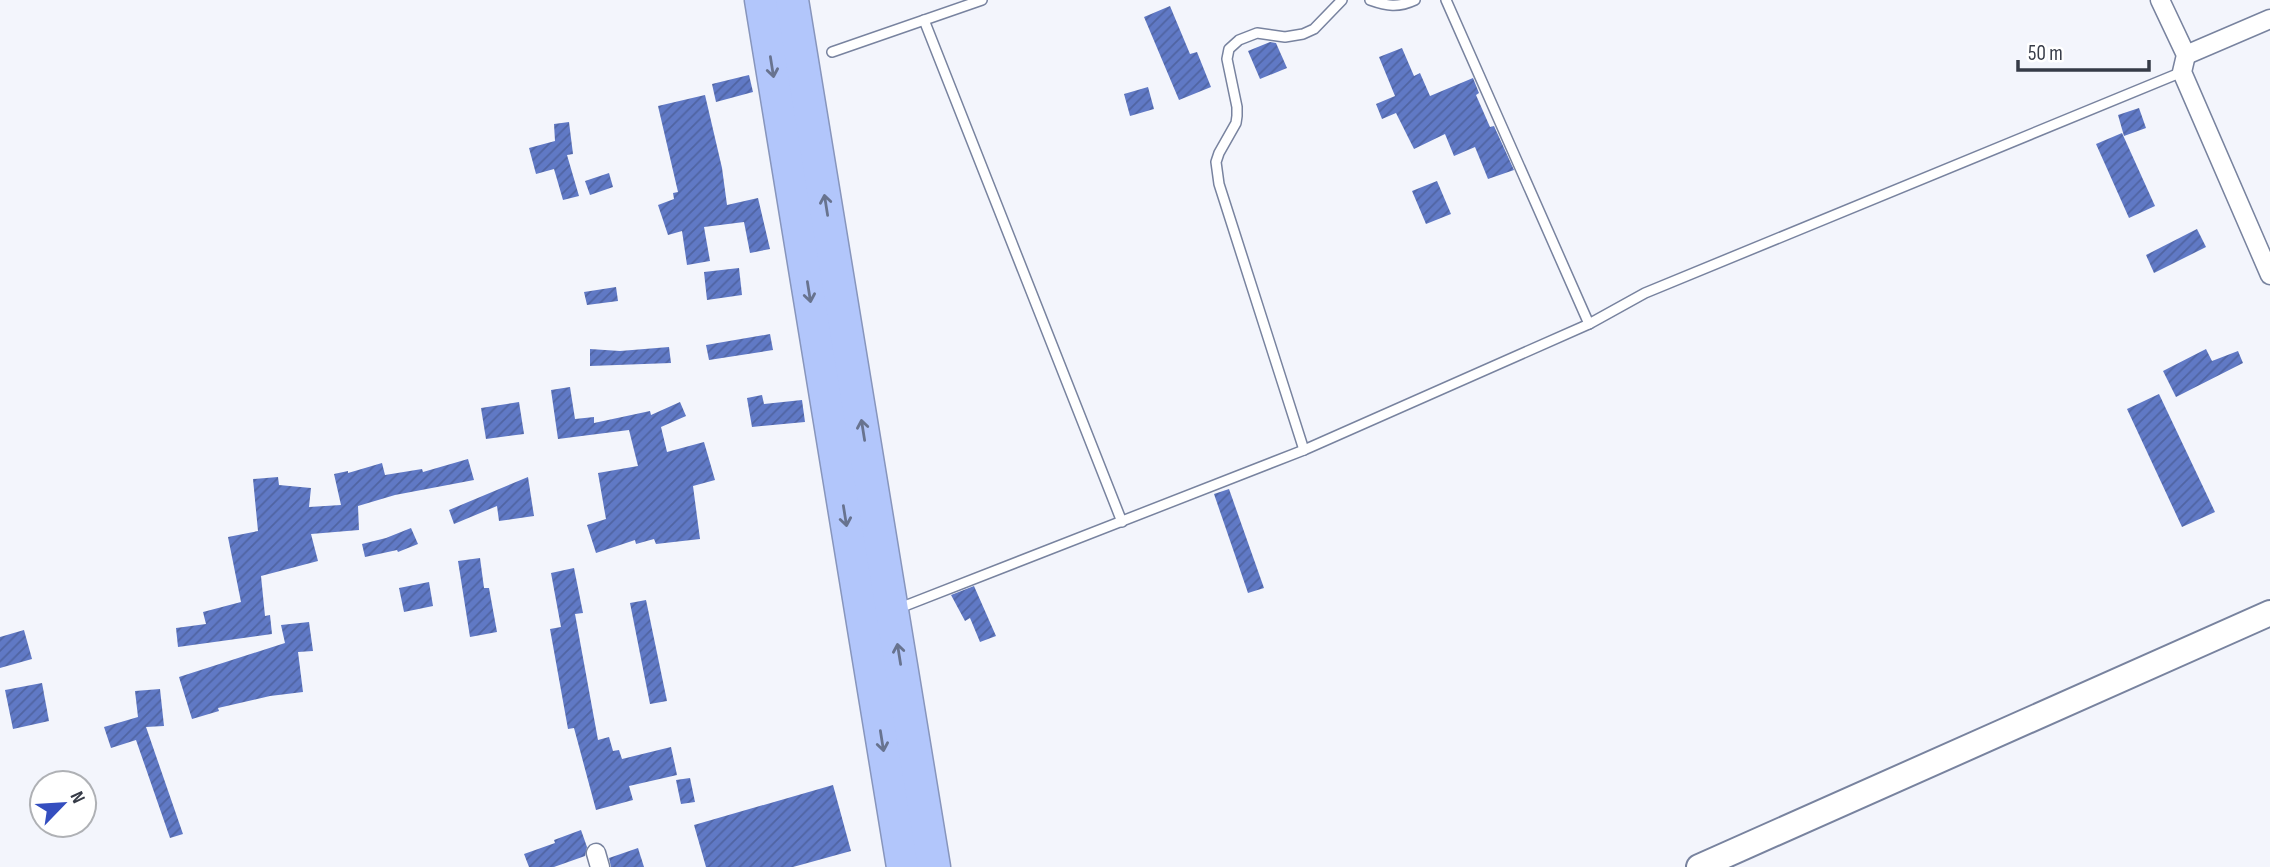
<svg xmlns="http://www.w3.org/2000/svg" width="2270" height="867" font-family="'Sofia Sans Condensed',sans-serif">
<defs>
<pattern id="building-hatch" width="6" height="6" patternUnits="userSpaceOnUse" patternTransform="scale(1.75)"><rect width="6" height="6" fill="#6079c5"/><path d="M-1 1l2-2M0 6l6-6M5 7l2-2" fill="none" stroke="#5064a2"/></pattern>
</defs>
<rect width="100%" height="100%" fill="#f3f5fc"/>
<g fill="url(#building-hatch)">
<polygon points="1170,6 1190,54 1197,52 1211,87 1179,100 1144,17"/>
<polygon points="1270,42 1276,43 1287,68 1260,79 1248,51"/>
<polygon points="1402,48 1414,76 1420,73 1430,96 1473,78 1479,93 1476,95 1490,127 1494,126 1514,170 1488,179 1475,147 1454,156 1445,134 1414,149 1396,113 1382,119 1376,104 1395,96 1379,57"/>
<polygon points="749,75 753,92 716,102 712,84"/>
<polygon points="1148,87 1154,109 1130,116 1124,94"/>
<polygon points="705,95 722,168 727,205 758,198 770,249 750,253 744,222 704,227 710,261 687,265 682,231 668,235 658,205 674,199 673,193 678,192 658,106"/>
<polygon points="2139,108 2146,128 2124,136 2118,115"/>
<polygon points="569,122 573,154 567,155 579,196 563,200 554,169 536,174 529,148 555,141 554,124"/>
<polygon points="2122,133 2155,206 2129,218 2096,144"/>
<polygon points="609,173 613,187 590,195 585,181"/>
<polygon points="1437,181 1451,214 1426,224 1412,191"/>
<polygon points="2197,229 2206,247 2154,273 2146,255"/>
<polygon points="739,268 742,295 707,300 704,272"/>
<polygon points="616,287 618,301 587,305 584,292"/>
<polygon points="770,334 773,350 709,360 706,345"/>
<polygon points="669,347 671,363 590,366 590,349 620,351"/>
<polygon points="2206,349 2212,361 2238,351 2243,363 2176,397 2163,371"/>
<polygon points="570,387 575,419 594,417 594,423 650,411 651,415 680,402 686,416 661,427 667,452 704,442 715,480 693,486 700,539 656,544 654,539 636,544 635,540 596,553 587,525 606,519 598,473 638,466 629,430 558,439 551,390"/>
<polygon points="2159,394 2215,512 2182,527 2127,409"/>
<polygon points="762,395 764,404 802,400 805,422 752,427 747,398"/>
<polygon points="519,402 524,434 486,439 481,408"/>
<polygon points="468,459 474,480 395,495 358,506 359,530 311,534 318,561 261,576 265,616 270,615 272,634 178,647 176,628 206,624 203,612 241,602 228,537 258,531 253,479 278,477 279,485 311,488 309,507 341,505 334,474 348,471 348,473 382,463 385,475 422,469 423,472"/>
<polygon points="528,477 534,516 499,521 497,506 454,524 449,510"/>
<polygon points="1229,489 1264,588 1248,593 1214,494"/>
<polygon points="411,528 418,544 398,552 397,550 365,557 362,544 386,538"/>
<polygon points="480,558 484,588 489,588 497,632 470,637 458,561"/>
<polygon points="574,568 583,613 575,614 598,740 609,737 613,751 619,750 622,759 671,747 677,775 629,786 633,800 596,810 574,728 568,729 550,629 561,627 551,573"/>
<polygon points="429,582 433,606 404,612 399,588"/>
<polygon points="974,586 996,636 980,642 970,618 965,621 951,595"/>
<polygon points="646,600 667,701 650,704 630,603"/>
<polygon points="309,622 313,651 298,652 303,692 270,696 218,708 219,711 192,719 179,677 285,643 281,625"/>
<polygon points="24,630 32,659 0,668 0,637"/>
<polygon points="42,683 49,721 13,729 5,690"/>
<polygon points="160,689 164,726 146,727 183,834 170,838 136,740 111,748 104,727 138,717 135,691"/>
<polygon points="690,778 695,802 681,804 676,780"/>
<polygon points="833,785 851,851 793,867 706,867 694,825"/>
<polygon points="581,830 587,847 585,856 554,867 529,867 524,854 555,843 554,840"/>
<polygon points="638,848 644,867 611,867 609,858"/>
</g>
<g fill="none" stroke-linecap="round" stroke-linejoin="round">
<defs>
<g id="lane">
<path d="M1370,0c17,6 28,8 45,0"/>
<polyline points="1446,0 1589,324 1645,293 2182,72"/>
<polyline points="924,20 1122,522"/>
<polyline points="832,52 982,0"/>
<polyline points="1304,450 1219,184 1216,162 1219,153 1236,123 1237,116 1237,107 1227,59 1229,49 1239,40 1257,33 1285,37 1303,34 1314,29 1342,0"/>
<polyline points="897,609 1304,450 1589,324"/>
</g>
<g id="street">
<polyline points="2160,0 2186,55 2182,72 2270,275"/>
<polyline points="2186,55 2270,19"/>
<polyline points="596,853 600,867"/>
</g>
<polyline id="secondary" points="1699,867 2270,613"/>
<g id="highway">
<polyline points="761,0 903,867"/>
<polyline points="792,0 934,867"/>
</g>
</defs>
<use href="#lane" stroke="#78839f" stroke-width="12"/>
<use href="#street" stroke="#78839f" stroke-width="21"/>
<use href="#secondary" stroke="#78839f" stroke-width="28"/>
<use href="#highway" stroke="#8795bc" stroke-width="35"/>
<use href="#lane" stroke="#fff" stroke-width="9"/>
<use href="#street" stroke="#fff" stroke-width="18"/>
<use href="#secondary" stroke="#fff" stroke-width="24"/>
<use href="#highway" stroke="#b2c6fb" stroke-width="32"/>
</g>
<defs><path id="oneway-shaft" d="M-6 0H5M1.5-3L5.5 0L1.5 3" fill="none" stroke-width="1.6" stroke-linecap="round" stroke-linejoin="round" transform="scale(1.75)"/></defs>
<g stroke="#68738f">
<use href="#oneway-shaft" transform="translate(772 67) rotate(81)"/>
<use href="#oneway-shaft" transform="translate(826 205) rotate(-99)"/>
<use href="#oneway-shaft" transform="translate(809 292) rotate(81)"/>
<use href="#oneway-shaft" transform="translate(863 430) rotate(-99)"/>
<use href="#oneway-shaft" transform="translate(845 516) rotate(81)"/>
<use href="#oneway-shaft" transform="translate(899 654) rotate(-99)"/>
<use href="#oneway-shaft" transform="translate(882 741) rotate(81)"/>
</g>
<g transform="translate(63 804) rotate(65)"><circle r="33" fill="#ffffff" stroke="#afb1b5" stroke-width="2"/>
<path d="M0-5L12 26L0 18L-12 26Z" fill="#344ebf"/>
<text y="-10" font-size="19" font-weight="bold" text-anchor="middle" fill="#363b47">N</text>
</g>
<path d="M2018 60v10h131v-10" fill="none" stroke="#363b47" stroke-width="3.5"/>
<text x="2028" y="60" font-size="21" fill="#363b47" stroke="#ffffff" stroke-width="5" paint-order="stroke">50 m</text>
</svg>
